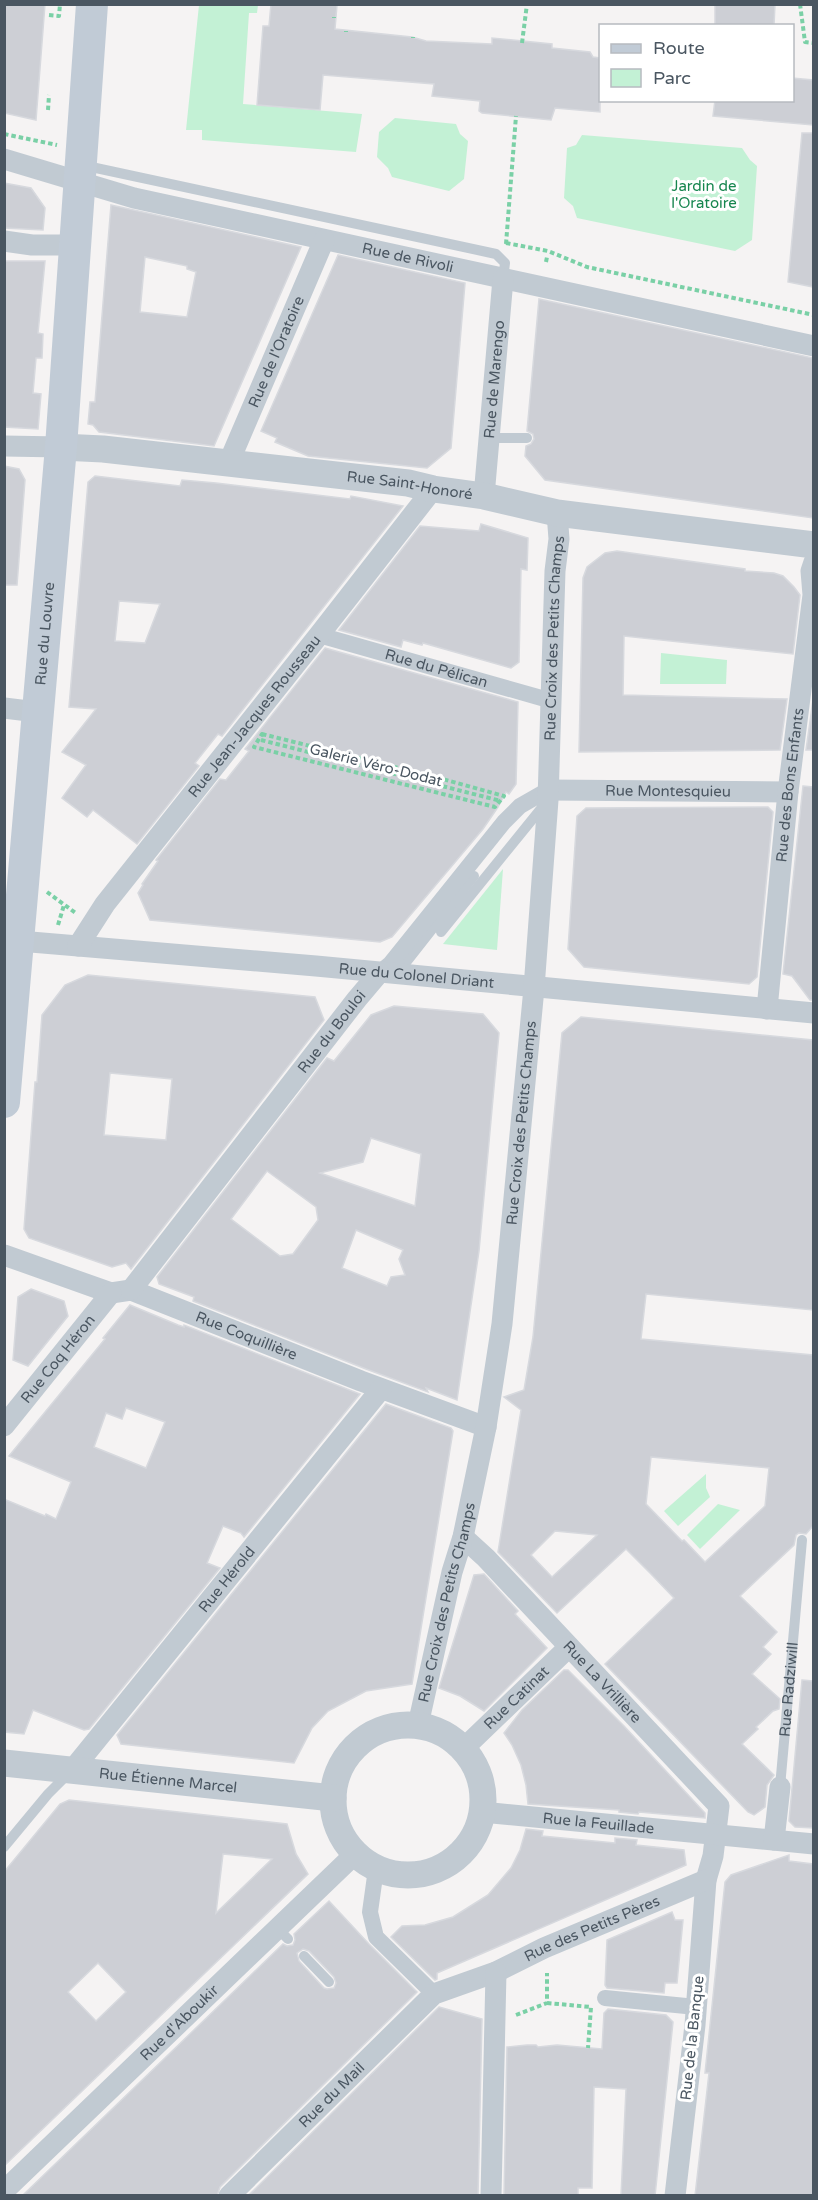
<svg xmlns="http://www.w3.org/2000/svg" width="818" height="2200" font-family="'Varela Round',sans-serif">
<rect width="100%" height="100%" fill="#f5f3f3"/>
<g fill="#c3f1d5">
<polygon points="199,5 258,5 257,13 249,13 243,104 362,114 356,152 202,140 202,130 186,130"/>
<polygon points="395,118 456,124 460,134 468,141 464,179 449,191 392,177 388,168 377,157 379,132"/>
<polygon points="582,135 742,148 750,160 757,166 752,240 735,251 577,218 573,206 564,198 567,148 576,145"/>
<polygon points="661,653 727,660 726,684 660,684"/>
<polygon points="503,869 497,950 443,944"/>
<polygon points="706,1474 706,1488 710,1497 678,1526 664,1511"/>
<polygon points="718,1504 740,1510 700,1549 687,1535"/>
</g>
<g fill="#cdcfd5" stroke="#d7d9de" stroke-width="1.5" fill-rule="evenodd">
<polygon points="4,4 45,4 36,120 4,113"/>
<polygon points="271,4 337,5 335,29 412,37 426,41 492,44 492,38 552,44 552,48 590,52 593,57 600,58 600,112 555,108 551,120 482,113 479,111 480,101 432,96 434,84 323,75 320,110 257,105 263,26 269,26"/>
<polygon points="715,4 775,4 774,26 715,26"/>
<polygon points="792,78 813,80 813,125 713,116 715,100 792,100"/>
<polygon points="802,133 813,133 813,287 788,282"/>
<polygon points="4,183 31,188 45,208 43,230 4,228"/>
<path d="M111,205l190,42 -87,199 -115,-14 -6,-7 -5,-1 2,-22h5zM145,257l42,9v3l9,3 -9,45 -47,-5z"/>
<polygon points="338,255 465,283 451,448 427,468 308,456 275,442 277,438 261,431"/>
<polygon points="4,261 45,261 38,333 43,334 42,358 36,358 33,393 41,394 38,429 4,427"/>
<polygon points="539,299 813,358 813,518 545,480 525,456 526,446 531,444 534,439 533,434 527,431"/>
<polygon points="4,466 19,469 25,480 17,585 4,585"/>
<path d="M95,476l85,10 2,-6 34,3 134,16 1,-3 52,10 -181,230 -4,-2 -23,29 4,3 -62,78 -44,-34 -6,7 -25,-19 24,-33 -24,-13 34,-43 -27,-2 19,-225zM119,601l41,3 -15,39 -30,-2z"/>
<polygon points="481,524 528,538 527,570 521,569 519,662 511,668 423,643 422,645 403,640 401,647 339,630 420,526 479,531"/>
<polygon points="617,551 745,569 745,571 774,573 783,576 794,587 800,595 793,654 624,636 623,695 787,699 780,750 579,752 583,578 587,567 605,553"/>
<polygon points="325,648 518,702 516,784 509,794 506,792 498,807 483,829 392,937 380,942 150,920 138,893 143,885 142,884 158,861 156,860 220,779 226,780 249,751 245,749"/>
<polygon points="813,700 813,750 806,750"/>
<polygon points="803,786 813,787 813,1000 810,1000 792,976 783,974"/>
<polygon points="768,807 773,812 757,977 749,984 584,967 568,949 577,816 586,808"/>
<path d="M88,975l227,22 9,23 -193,249 -5,-6 -14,4 -83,-29 -5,-9 11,-147h2l5,-67 23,-30zM110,1073l62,6 -6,61 -62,-5z"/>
<path d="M394,1006l89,8 16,19 -20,218 -22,149 -31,-12 2,4 -62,-23 -173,-68 1,-4 -35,-13 -2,-7 170,-219 7,3 37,-46zM371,1138l50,16 -6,52 -95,-33 43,-11zM267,1171l49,36 2,13 -25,34 -13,2 -49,-37zM356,1230l47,20 -4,9 6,16 -14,2 -4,9 -45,-18z"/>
<path d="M581,1017l232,23v270l-167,-16 -5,45 172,16v171l-7,8 -7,-1 -3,2 -2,10 -54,51 37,36 -14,15 8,7 -19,20 28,25 -1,10 -6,2 -17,16 2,2 -16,15 32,31 -7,10 -2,22 -11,8 -6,-3 -143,-148 69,-66 -24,-25 -24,-24 -69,64 -59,-61 23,-142 -17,-13 20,-7 9,-53 29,-304zM651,1457l118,11 -4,38 -60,56 -21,-22 -2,1 -36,-37zM555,1531l42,4 -45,42 -21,-22z"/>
<polygon points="31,1289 64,1301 68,1316 28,1366 13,1360 18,1297"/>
<path d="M130,1305l48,20 6,2v-2l176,69 -116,143 -3,-4 -18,-7 -16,37 13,5 -131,161 -5,1 -51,-20 -9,24 -20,-2v-233l41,17 1,-2 10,5 15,-37 -62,-26 96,-117 -2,-1zM126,1408l39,14 -19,46 -52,-21 12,-34 16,6z"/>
<polygon points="386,1404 451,1428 453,1431 412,1684 366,1691 328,1711 312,1728 294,1763 121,1744 117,1735"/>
<polygon points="484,1574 518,1611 515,1614 547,1648 484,1711 460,1696 439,1688 474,1575"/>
<polygon points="564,1670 568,1670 624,1726 705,1813 705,1818 639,1812 638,1814 619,1812 619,1810 528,1804 526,1785 521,1765 512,1745 504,1733 522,1710"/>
<polygon points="802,1680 813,1681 813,1828 795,1827 789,1821"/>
<path d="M69,1800l218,24 9,30 12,20 -304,292v-294l56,-68zM223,1854l49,5 -56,54zM98,1963l28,29 -30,29 -28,-29z"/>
<polygon points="526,1829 543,1831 542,1836 615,1843 615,1838 637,1840 636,1845 684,1850 686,1865 437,1973 437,1979 435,1980 391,1937 402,1926 425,1925 453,1917 488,1895 511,1868 520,1850"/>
<polygon points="789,1855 789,1861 813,1864 813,2196 695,2196 709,2073 705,2073 725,1882 731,1875"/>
<path d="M329,1901l40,43 48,48 -197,195 -3,9h-195l261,-252 4,2 6,-1 2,-5 -1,-6zM303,1949l6,2 25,26 2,6 -2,5 -7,1 -3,-1 -25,-27 -2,-8z"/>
<polygon points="672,1912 675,1920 683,1920 677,1983 665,1983 664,1993 607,1988 605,1985 607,1940"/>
<polygon points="439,2007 482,2019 478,2196 248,2196"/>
<polygon points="608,2009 666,2015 673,2022 655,2196 621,2196 626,2089 594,2087 592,2188 578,2188 578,2196 504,2196 507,2047 527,2045 536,2045 538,2047 557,2045 602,2049 604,2013"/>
</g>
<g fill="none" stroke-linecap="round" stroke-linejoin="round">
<g stroke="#7ad0a6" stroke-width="4" stroke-dasharray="4.5 3" stroke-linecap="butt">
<polyline points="800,4 805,42 814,43"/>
<polyline points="49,15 59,16 60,4"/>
<polyline points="334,17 334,18"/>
<polyline points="346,32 346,31"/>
<polyline points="413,38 413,37"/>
<polyline points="522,43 527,4"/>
<polyline points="48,110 49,95"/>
<polyline points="4,134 57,145"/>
<polyline points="506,243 548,251 587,267 814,315"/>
<polyline points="506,244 516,116"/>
<polyline points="546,262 547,257"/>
<polygon points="262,734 439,778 504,796 495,807 254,747"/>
<polyline points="261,740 501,801"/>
<polyline points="47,892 77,914"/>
<polyline points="58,925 64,905"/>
<polyline points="547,2003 591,2007 588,2048"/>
<polyline points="516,2015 547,2003 547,1973"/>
</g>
<g stroke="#c1cad2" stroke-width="10">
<polyline points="82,165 496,254 505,263 503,279"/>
<polyline points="490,438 527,438"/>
<polyline points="441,932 544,805"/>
<polyline points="397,974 474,876"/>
<path id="s1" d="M780,1787l22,-247"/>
<polyline points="4,1847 48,1794 69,1773"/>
<polyline points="278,1929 288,1939"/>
<polyline points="304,1956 329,1982"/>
</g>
<g stroke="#c1cad2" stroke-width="16">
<path id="s2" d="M319,635l233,66"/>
<polyline points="379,973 390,964 504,822 520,806 548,790"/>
<polyline points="376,1869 370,1912 376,1937 434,1994"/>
<polyline points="605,1998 696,2007"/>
</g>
<g stroke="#c1cad2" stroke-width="21">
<path id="s3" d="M4,159l130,39 680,148"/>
<polyline points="4,241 32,245 76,245"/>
<polyline points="4,446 61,447"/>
<path id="s4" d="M229,462l95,-222"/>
<path id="s5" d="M484,496l19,-217"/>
<polyline points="4,708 37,712"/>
<path id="s6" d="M548,790l240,2"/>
<path id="s7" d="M19,941l297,25 498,47"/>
<path id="s8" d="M78,946l27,-42 214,-269 114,-146"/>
<path id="s9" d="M767,1009l21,-217 25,-197 -2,-24 3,-9"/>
<path id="s10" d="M4,1255l107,38 20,-3 230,91 125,46"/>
<path id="s11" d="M131,1290l226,-291 22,-26"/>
<path id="s12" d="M4,1426l107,-133"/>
<path id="s13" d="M463,1537l23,21 233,248 -6,50 -7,24 -11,145 -20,171"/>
<path id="s14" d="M418,1725l34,-153 11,-35 23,-110 16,-103 32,-336 14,-188 7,-229 4,-32 -2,-26"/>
<path id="s15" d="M463,1749l106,-102"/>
<path id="s16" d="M73,1769l308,-380"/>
<path id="s17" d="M482,1812l332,32"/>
<polyline points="774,1840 780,1787"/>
<path id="s18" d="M4,2191l351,-337"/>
<path id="s19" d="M229,2196l205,-202 62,-22 48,-24 162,-68"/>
<polyline points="491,2196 496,1972"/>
</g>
<g stroke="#c1cad2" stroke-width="27">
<path id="s20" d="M61,447l42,2 305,34 25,6 51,7 73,17 257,32"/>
<circle cx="408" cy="1800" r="75"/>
<path id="s21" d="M4,1763l329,35"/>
</g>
<path stroke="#c1cbd6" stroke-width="32" id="s22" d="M4,1102l57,-655 31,-443"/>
</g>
<g text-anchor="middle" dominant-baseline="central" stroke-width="6" stroke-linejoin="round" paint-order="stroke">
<g font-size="15" fill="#17864f" stroke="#fff">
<text x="704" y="186">Jardin de<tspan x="704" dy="17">l'Oratoire</tspan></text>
</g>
<g font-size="15" fill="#4a5661" stroke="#fff">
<text stroke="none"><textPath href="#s3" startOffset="416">Rue de Rivoli</textPath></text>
<text stroke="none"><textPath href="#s4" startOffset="120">Rue de l'Oratoire</textPath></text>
<text stroke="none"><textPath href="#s5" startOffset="117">Rue de Marengo</textPath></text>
<text stroke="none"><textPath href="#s20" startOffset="351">Rue Saint-Honoré</textPath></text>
<text stroke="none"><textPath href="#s22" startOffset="470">Rue du Louvre</textPath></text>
<text stroke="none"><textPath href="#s14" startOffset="1098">Rue Croix des Petits Champs</textPath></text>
<text stroke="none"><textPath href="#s2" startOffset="122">Rue du Pélican</textPath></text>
<text stroke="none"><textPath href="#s8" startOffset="290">Rue Jean-Jacques Rousseau</textPath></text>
<text transform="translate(376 765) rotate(14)">Galerie Véro-Dodat</text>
<text stroke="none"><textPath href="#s9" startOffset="225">Rue des Bons Enfants</textPath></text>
<text stroke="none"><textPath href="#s6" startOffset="120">Rue Montesquieu</textPath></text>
<text stroke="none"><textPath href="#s7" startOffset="399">Rue du Colonel Driant</textPath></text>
<text stroke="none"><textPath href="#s11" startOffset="327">Rue du Bouloi</textPath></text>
<text stroke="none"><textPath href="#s14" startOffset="612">Rue Croix des Petits Champs</textPath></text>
<text stroke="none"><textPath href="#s10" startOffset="258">Rue Coquillière</textPath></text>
<text stroke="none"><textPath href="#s12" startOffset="86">Rue Coq Héron</textPath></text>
<text stroke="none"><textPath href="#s16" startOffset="244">Rue Hérold</textPath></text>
<text stroke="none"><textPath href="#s14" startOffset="126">Rue Croix des Petits Champs</textPath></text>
<text stroke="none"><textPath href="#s13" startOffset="201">Rue La Vrillière</textPath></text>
<text stroke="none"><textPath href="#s1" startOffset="98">Rue Radziwill</textPath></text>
<text stroke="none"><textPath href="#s15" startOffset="74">Rue Catinat</textPath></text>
<text stroke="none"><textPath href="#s21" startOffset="165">Rue Étienne Marcel</textPath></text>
<text stroke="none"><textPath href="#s17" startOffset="117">Rue la Feuillade</textPath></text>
<text stroke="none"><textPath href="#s19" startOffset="459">Rue des Petits Pères</textPath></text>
<text stroke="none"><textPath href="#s18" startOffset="243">Rue d'Aboukir</textPath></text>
<text transform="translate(692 2038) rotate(-84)">Rue de la Banque</text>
<text stroke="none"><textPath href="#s19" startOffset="144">Rue du Mail</textPath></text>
</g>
</g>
<rect width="818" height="2200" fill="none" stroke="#4a5661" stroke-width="12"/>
<rect x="599" y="24" width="195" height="78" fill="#ffffff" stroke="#b7bbc0" stroke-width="1.5"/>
<rect x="611" y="44" width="30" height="9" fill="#c1cbd6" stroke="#b7bbc0" stroke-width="1.5"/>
<text x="653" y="54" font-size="18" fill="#4a5661">Route</text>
<rect x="611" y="69" width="30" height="18" fill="#c3f1d5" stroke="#b7bbc0" stroke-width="1.5"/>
<text x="653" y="84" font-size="18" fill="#4a5661">Parc</text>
</svg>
